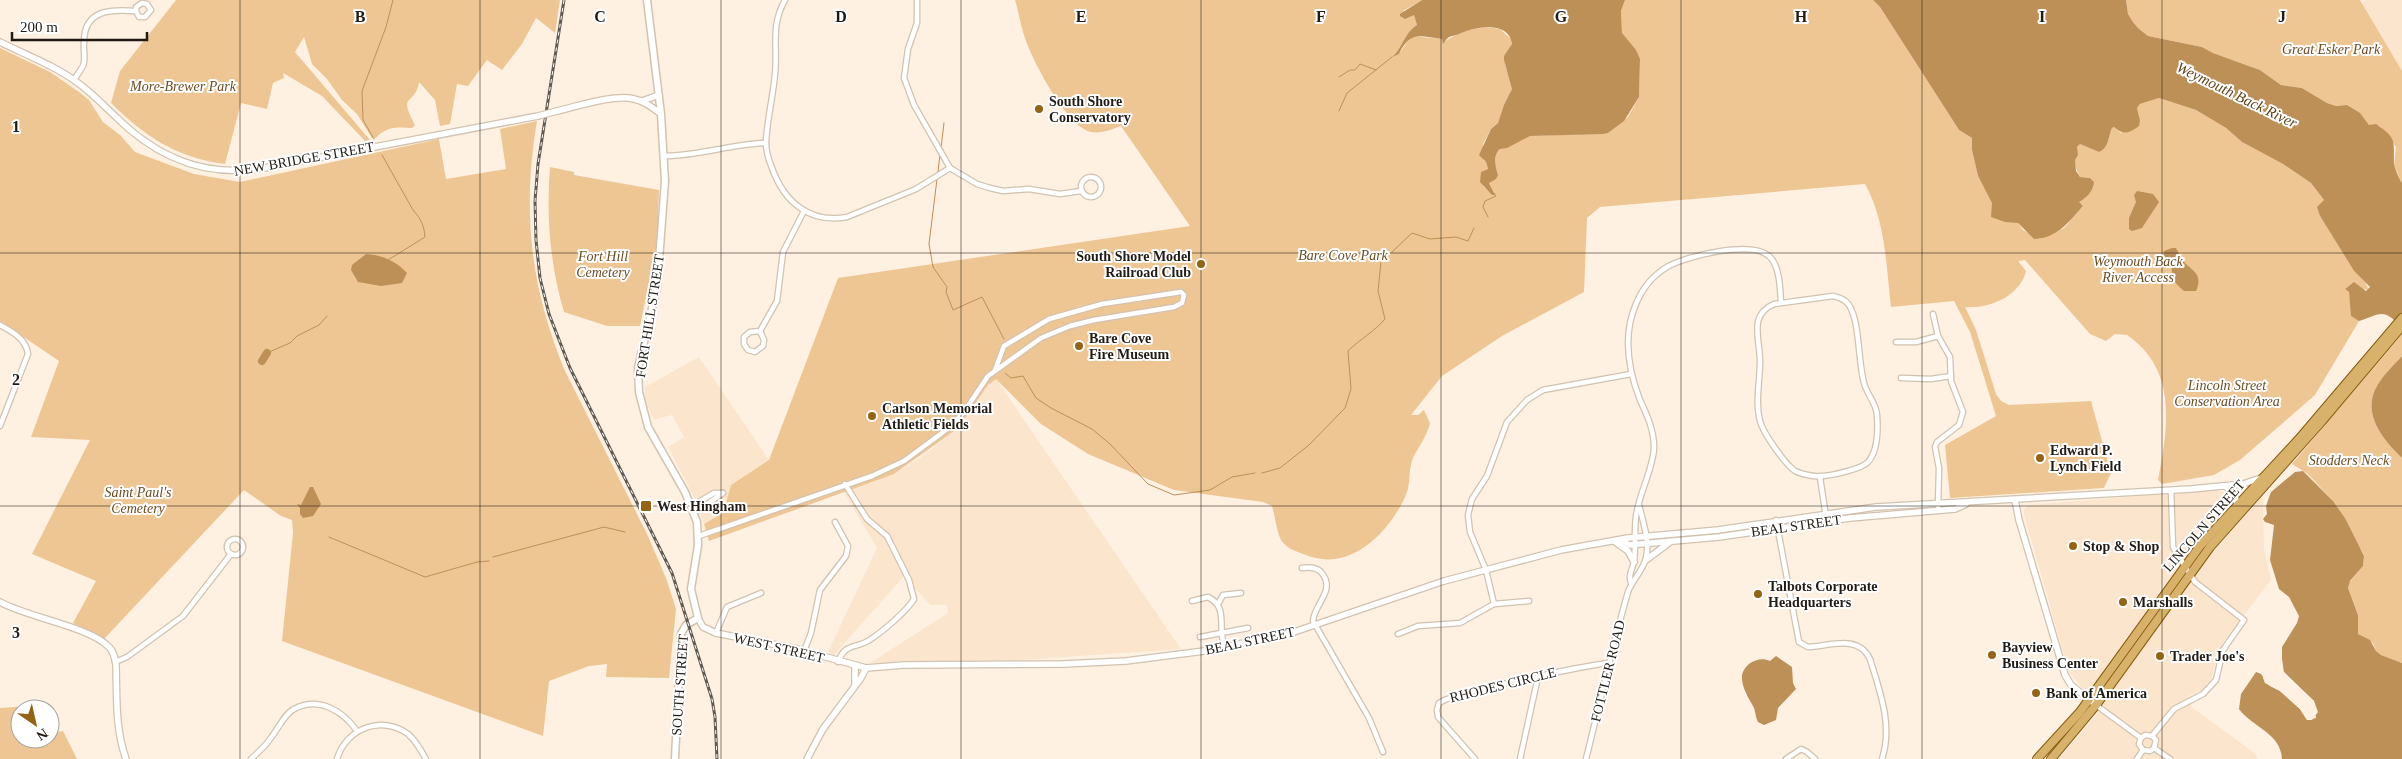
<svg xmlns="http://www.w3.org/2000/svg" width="2402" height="759" font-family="'Times New Roman',serif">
<rect width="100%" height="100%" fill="#fef1e2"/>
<g fill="#fbe6cd">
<polygon points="2365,0 2402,0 2402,71 2362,4"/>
<polygon points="699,357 769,460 731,485 723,514 704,524 694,497 668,447 684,437 672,415 653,420 645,398 645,387"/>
<polygon points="996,379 1181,649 1022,660 870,663 948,613 947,605 930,605 904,576 834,655 828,652 877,548 843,491 894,474 921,457 957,429 988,385"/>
<polygon points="2215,490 2230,494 2231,506 2176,569 2093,686 2089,689 2083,689 2069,672 2024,515 2024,509 2029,505"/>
<polygon points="2263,496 2264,549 2271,580 2222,644 2211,679 2202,690 2189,696 2193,703 2190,706 2256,754 2257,759 2059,759 2096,715 2205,560"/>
</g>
<g fill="#eec693">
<path d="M176,0h384l-5,33 -19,-15 -14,26 -20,26 -15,-10 -19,26 -11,-2 -7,40 -10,2 -5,-26 -16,-18c-4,25 -22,10 -4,43l-3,3c-14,-1 -26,-2 -36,10h-4l-15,-24 -15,-14 -15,-21 -15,-15 -8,-27 -9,15 75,88 -5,1 -43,-45 -39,-23 1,5 -11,5 -6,26 -26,-6 -16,61c-48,-6 -81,-28 -114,-61l9,-32z"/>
<path d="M1015,0h407l-19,11 11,4 3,10c-13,8 -13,24 -24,30l6,-1 12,-18 32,3v4c16,-12 36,-18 57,-14l11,10 1,5c-12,22 -6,20 1,42l-15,37 -7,6 -8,15v16l3,2 2,8h-3l-2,16 10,9h2l-6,-12 6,-16 1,-16 34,-15 78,-3 20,-16 11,-20 1,-38 -18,-26 -1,-22 4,-11h248l7,7 79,123 13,8v12l6,26 23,43 17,4 5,7 17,9 24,-11 19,-22 -5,-4 12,-24 -10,-1c-5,-9 -9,-25 0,-33l19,8c10,-4 9,-15 13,-24l2,-1 7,6 19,-13 -3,-12 3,-4 19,-6 37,12 30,18 16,14 41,22 28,19 13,17 -4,5v11l34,55 11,11 4,8 -20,-4 -4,3 4,3 3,24 7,5 -44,74 -75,65 -26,15 -52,9 -4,-4c10,-52 20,-110 -31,-145l-12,-1 -9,7 -16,-7 -65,-74 -7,1 8,10c-6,26 -38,38 -61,36l11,23 20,64 5,7 8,4 82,-4 20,72 -7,15 -154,10 -5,-53 51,-29 -26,-84 -16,-31 -63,6c-5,-42 -5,-85 -26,-123l-265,23 -13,11 -3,74 -82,44 -60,40 -31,39h7l6,-5 6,13c-3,13 -11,23 -17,35 -5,11 -2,25 -7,37 -15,34 -52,75 -94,62 -38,-12 -31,-17 -40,-51l-9,-4 -89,-12 -86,-36 -47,-30 -45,-45 -8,6 -31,44 -63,45 -185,67 -5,-17 19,-11 8,-28 38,-25 69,-182 352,-52 -69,-100c-9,3 -19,8 -30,6 -24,-5 -57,-69 -65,-91 -5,-13 -7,-28 -11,-41z"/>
<polygon points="2126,0 2360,0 2402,71 2402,183 2394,166 2396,147 2380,126 2369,125 2360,114 2347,105 2336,106 2327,103 2302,88 2281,85 2260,70 2213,53 2202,47 2148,36 2138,28 2133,22 2128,14"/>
<path d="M0,48l50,24 29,20 10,8 14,22 17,13 15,17 59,22 46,8 199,-43 7,40 60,-10 -6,-40 37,-8c-15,90 -7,166 28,250l82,163 19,44 10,31 -7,69 -63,-1 1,-13 -18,2 -40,15 -6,55 -261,-95 11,-108 -1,-13 -11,-4 -37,-26 -140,149 -31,-16 23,-42 -64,-27 58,-114 -59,-3 28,-76 -59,-40z"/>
<path d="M550,167l24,5v3l85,15 -2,54 -17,82h-33l-43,-14c-14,-47 -18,-96 -14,-145z"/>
<path d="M2402,334v22c-9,10 -19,19 -25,30 -16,27 6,54 25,72v205l-21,-8 -5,-4 -3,-8 -15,-9v-19l-10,-27 1,-5 14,-17 1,-10 -2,-5 -6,-8 -11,-25 -12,-17 -25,-27 -16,-10z"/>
<polygon points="29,706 30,709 20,709 20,739 50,739 50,733 63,731 77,759 0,759 0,708"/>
</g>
<g fill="#bd9057">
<path d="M1422,0h203l-4,11 1,22 14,17 4,9 -1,38 -15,24 -16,12 -5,1 -73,2 -23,12 -7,1c-7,5 -5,18 -2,26l-2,4 -7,4 6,12h-3l-12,-13 1,-10 7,-3 -2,-7 -7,-7 12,-26 7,-6 6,-18 8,-16 -8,-29v-4l8,-12c-3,-24 -38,-17 -53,-10 -3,2 -8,1 -11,4 -2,1 -3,4 -5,6l-1,-5c-23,-3 -32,-8 -43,15l-7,3c11,-9 12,-24 25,-32l-3,-10 -9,4 -5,-3v-2z"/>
<path d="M1873,0h253l2,14 5,8 5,6 10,8 54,11 11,6 47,17 21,15 21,3 25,15 9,3 11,-1 13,8 9,12 7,-1c22,15 17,17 18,40 1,6 5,14 8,19v145c-19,-21 -21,-14 -43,-7l-8,-5 -2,-24 -4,-3 9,-7 12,9 4,-4 -16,-16 -34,-55 -3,-9 7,-7 -13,-17 -28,-19 -41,-22 -16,-14 -30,-18 -37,-12 -19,6 -3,4 3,12 -1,6c-10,7 -15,10 -25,1l-2,1c-4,9 -3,20 -13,24l-19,-8 -3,3 1,8 -3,5 1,11 4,6 10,1 4,4c-1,10 -8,16 -15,20l4,4c-13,15 -27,33 -49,33l-16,-16 -13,-1 -14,-5 1,-14 -14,-27 -6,-26v-12l-13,-8 -79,-123z"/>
<polygon points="2137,191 2153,194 2159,202 2142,228 2132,231 2129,229 2129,218 2136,202 2134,195"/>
<path d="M2172,248h4c3,5 5,11 9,15 9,9 18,12 11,28h-12c-10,-8 -13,-14 -12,-26l-9,-9 1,-5z"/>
<path d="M366,254c16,1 30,7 41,19l-5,10 -21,3 -23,-4 -7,-12 1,-5z"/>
<path d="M2402,356v102c-19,-18 -41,-45 -25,-72 6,-11 16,-20 25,-30z"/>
<path d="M2303,471l30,30 12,17 19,38 -1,10 -13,15 -2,7 10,27v19l12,6 6,11 5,4 21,8v96h-120c-1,-26 -30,-32 -43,-50l2,-15 15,-22 5,2 9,12 10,5 20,18 7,11 9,-2 -2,-17 -32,-31v-23l15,-24 2,-7 -10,-19 -10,-8 -9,-29 4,-35 -9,-3 -2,-3 4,-5 -1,-8 5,-14 24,-20z"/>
<polygon points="310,487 313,487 321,504 313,516 303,518 300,514 300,508 297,504 301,505"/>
<path d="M1776,656l16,11 1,16 3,6 -18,19 -2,12 -12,5 -6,-3c-3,-5 -2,-11 -5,-16 -5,-9 -12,-20 -11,-31 3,-12 17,-19 28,-14z"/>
</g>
<polygon fill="#fef1e2" points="2281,651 2284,673 2314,701 2318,712 2312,720 2307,720 2300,709 2280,691 2265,683 2263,678 2265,675 2267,681 2282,689 2302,708 2308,718 2314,716 2315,712 2312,703 2280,671 2278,655"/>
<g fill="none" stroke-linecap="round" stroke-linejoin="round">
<g stroke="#bd9057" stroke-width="1">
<polyline points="1339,77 1350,70 1355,70 1360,64 1376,70"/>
<polyline points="1339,111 1347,93 1392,57"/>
<polyline points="374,139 363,120 362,91 386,27 393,0"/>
<polyline points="941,148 944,123"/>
<path d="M382,155l31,55c8,9 11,15 12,27l-37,23"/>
<polyline points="938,172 940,154"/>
<polyline points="937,179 929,244 933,267 947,287 946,292 953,310 982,297 1004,339"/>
<polyline points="1488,217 1483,207 1485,201 1496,196 1494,193"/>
<polyline points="1392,252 1412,233 1430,239 1456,237 1468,241 1474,228"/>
<polyline points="269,352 290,343 297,336 319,325 327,316"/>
<polyline points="1005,373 1011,378 1023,376 1036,398 1051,408 1092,429 1110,444 1148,484 1174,495 1210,490 1232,477 1255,473"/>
<path d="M1262,473l18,-5 29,-23 36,-37 6,-19 -3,-38c12,-12 26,-19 37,-32l-7,-28 3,-29"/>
<polyline points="329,537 425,577 477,562 489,561"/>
<polyline points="493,557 604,527 625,532"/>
</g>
<polyline stroke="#bd9057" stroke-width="8" points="262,361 267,353"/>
<defs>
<g id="minor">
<path d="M785,0c-15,27 -7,46 -10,74 -2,23 -8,46 -9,68 0,9 3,19 6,26 12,34 38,56 75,49l69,-28 34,-21"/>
<polyline points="917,0 917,23 908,49 904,78 914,105 950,168 977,184 990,188 1003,191 1029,189 1060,194 1081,191"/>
<path d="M74,80c3,-5 6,-9 9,-14 3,-7 0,-16 1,-24 0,-33 28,-33 52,-31l3,6h6l6,-7 -4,-6 -5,-1 -6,4v4"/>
<path d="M665,156c34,0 66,-12 101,-13"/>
<circle cx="1091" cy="187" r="10"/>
<path d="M1833,296c7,2 12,3 16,9 11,17 9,57 15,78 3,12 12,19 13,32 1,14 1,36 -9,47 -6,7 -38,14 -47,14 -7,1 -20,-2 -26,-5 -10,-7 -32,-38 -35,-50 -5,-19 0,-40 0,-60 0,-22 -12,-46 14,-57z"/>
<polyline points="1933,314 1938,336 1950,357 1951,381 1963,412 1959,425 1937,442 1935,447 1939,468 1938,506"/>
<path d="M0,325c13,7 26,14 28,29l-28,72"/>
<polyline points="760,331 764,340 763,346 755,352 748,350 744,344 744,337 750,332 760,331 777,301 783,252 804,211"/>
<polyline points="1896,342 1916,342 1938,336"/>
<polyline points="1901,378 1931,379 1951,376"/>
<polyline points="1820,477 1826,517"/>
<polyline points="692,506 714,493 722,493"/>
<polyline points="694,513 723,493"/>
<path d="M1776,520l23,122 9,5c22,-1 50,-13 62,12 10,33 23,66 12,100"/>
<polyline points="699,536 872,476 904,461 950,427 964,412 988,376 1041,338 1070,326 1094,320 1174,307 1182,303 1184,295 1181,292 1102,304 1049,319 1004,346 995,370"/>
<circle cx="235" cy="547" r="8"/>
<path d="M1302,568c7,-1 14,-1 19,4 16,18 -7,32 -8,49l56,97 14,34"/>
<path d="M1631,583c-3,-8 1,-13 3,-21 2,-15 0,-31 2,-46 3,-23 18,-49 18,-69 0,-17 -7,-32 -14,-47 -12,-31 -18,-64 -4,-96 6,-15 16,-28 31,-37 19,-11 84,-27 102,-11 11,10 11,32 12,46"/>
<path d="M1192,601l16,-4c22,11 8,32 17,50"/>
<polyline points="1218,604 1223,595 1241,593"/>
<polyline points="1494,604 1486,570 1470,532 1468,515 1472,499 1487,476 1507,422 1527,400 1543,390 1631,374"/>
<polyline points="716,633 727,607 761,593"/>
<polyline points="1398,634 1418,626 1460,623 1494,604 1529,601"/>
<polyline points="1200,637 1248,628"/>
<polyline points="804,651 811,633 820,590 846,556 848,546 835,522"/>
<polyline points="115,662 127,657 183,616 231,554"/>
<path d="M838,662c8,-21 18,-12 33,-23 12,-8 36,-28 43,-40l-5,-19 -22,-44 -20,-17 -22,-35"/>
<polyline points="2096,705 2141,738"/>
<polyline points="2152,736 2174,709 2203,694 2216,680 2223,650 2244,620 2195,582 2173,547 2171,490"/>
<polyline points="2141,738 2145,735 2152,736 2156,740 2154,748"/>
<polyline points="2141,738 2139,744 2143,750 2150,751 2154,748"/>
<polyline points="2154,748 2170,759"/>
<path d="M251,759c7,-7 14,-12 19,-20 7,-8 14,-25 24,-30 25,-13 49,2 63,22"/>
<path d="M337,759c9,-31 45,-44 71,-25 8,7 13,16 18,25"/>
<path d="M1475,759l-37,-42 -1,-7 2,-7c12,-8 30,-10 44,-14 41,-10 83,-20 125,-26"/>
<polyline points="1520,759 1538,677"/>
<path d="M1586,759c14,-56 26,-112 42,-167 4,-12 15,-21 18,-34 4,-17 -3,-36 -7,-53"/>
<polyline points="1786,759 1801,749 1807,752 1815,759"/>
<polyline points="2137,759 2143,750"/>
</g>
<g id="tertiary">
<path d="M0,42c26,13 54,23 78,41 14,10 24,21 37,33 42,42 90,62 149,52l274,-52"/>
<polyline points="642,101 659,95"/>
<path d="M557,111c21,-5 57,-17 77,-12 11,2 19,9 27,15"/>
<polyline points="2225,486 2235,494 2237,505"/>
<polyline points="2015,500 2019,520 2065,675 2071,685 2096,705"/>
<polyline points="1614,541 1628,551 1634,562"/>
<polyline points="1623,541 1629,545 1719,537 1850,518 1955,509 1966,504"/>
<polyline points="1646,560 1670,542"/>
<path d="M0,602c29,16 88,24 109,45 5,5 6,11 7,18 1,32 -1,63 10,94"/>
<polyline points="698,618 703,627 716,633 797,649 866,668 904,665 1063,664 1126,661 1212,650 1294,632 1444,581 1561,550 1628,538 1718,530 1876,507 2191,489 2243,484 2261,478"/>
<polyline points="855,685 855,667"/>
<polyline points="807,759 823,729 861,678 866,668"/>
</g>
<polyline id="secondary" points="647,0 661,114 665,181 657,287 638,368 639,392 648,427 685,492 697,522 698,545 691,589 698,618 686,625 681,634 675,759"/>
<g id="primary">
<polyline points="2037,759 2080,712 2200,546 2299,439 2402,318"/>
<polyline points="2051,759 2096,705 2210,547 2322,421 2402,326"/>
</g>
</defs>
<use href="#minor" stroke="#d2c2b0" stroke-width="7"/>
<use href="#tertiary" stroke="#d2c2b0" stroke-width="8"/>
<use href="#secondary" stroke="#d2c2b0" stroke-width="9"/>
<use href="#primary" stroke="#875b0c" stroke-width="10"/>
<use href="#minor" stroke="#fff" stroke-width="4.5"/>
<use href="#tertiary" stroke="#fff" stroke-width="5.5"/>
<use href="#secondary" stroke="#fff" stroke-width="6"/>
<use href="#primary" stroke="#d8b16a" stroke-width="8"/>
<defs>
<polyline id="rail" points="564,0 538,164 535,201 536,240 540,278 549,314 570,368 672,573 712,699 715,717 717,759"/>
</defs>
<use href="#rail" stroke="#625a51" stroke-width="3"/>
<use href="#rail" stroke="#fff" stroke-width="1" stroke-dasharray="4" stroke-linecap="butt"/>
<defs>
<polyline id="tertiary-bridge" points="538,116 557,111"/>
</defs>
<use href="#tertiary-bridge" stroke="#d2c2b0" stroke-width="8" stroke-linecap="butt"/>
<use href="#tertiary-bridge" stroke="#fff" stroke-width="5.5"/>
</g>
<path fill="none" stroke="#211b14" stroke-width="1" stroke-opacity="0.55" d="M240,0v759M480,0v759M721,0v759M961,0v759M1201,0v759M1441,0v759M1681,0v759M1922,0v759M2162,0v759M0,253h2402M0,506h2402"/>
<g fill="#946314" stroke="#fff" stroke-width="2">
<circle cx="1039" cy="109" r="5"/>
<circle cx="1201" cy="264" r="5"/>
<circle cx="1079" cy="346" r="5"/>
<circle cx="872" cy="416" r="5"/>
<circle cx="2040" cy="458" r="5"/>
<rect x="640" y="500" width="12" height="12" rx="2.5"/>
<circle cx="2073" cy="546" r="5"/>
<circle cx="1758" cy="594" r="5"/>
<circle cx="2123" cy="602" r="5"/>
<circle cx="1992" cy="655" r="5"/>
<circle cx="2160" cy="656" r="5"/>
<circle cx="2036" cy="693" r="5"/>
</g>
<g text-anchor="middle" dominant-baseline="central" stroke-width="4" stroke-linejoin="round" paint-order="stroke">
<g font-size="14" font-style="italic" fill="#6c4c21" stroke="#fff">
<text x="2331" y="49">Great Esker Park</text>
<text x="183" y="86">More-Brewer Park</text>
<text x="1343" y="255">Bare Cove Park</text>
<text x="603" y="256">Fort Hill<tspan x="603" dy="16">Cemetery</tspan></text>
<text x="2138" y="261">Weymouth Back<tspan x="2138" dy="16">River Access</tspan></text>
<text x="2227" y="385">Lincoln Street<tspan x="2227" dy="16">Conservation Area</tspan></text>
<text x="2349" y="460">Stodders Neck</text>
<text x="138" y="492">Saint Paul's<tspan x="138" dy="16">Cemetery</tspan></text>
</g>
<g font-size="14" font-weight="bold" fill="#211b14" stroke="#fff" text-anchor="start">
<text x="1049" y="101">South Shore<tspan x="1049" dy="16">Conservatory</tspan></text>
<text x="1191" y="256" text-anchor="end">South Shore Model<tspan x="1191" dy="16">Railroad Club</tspan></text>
<text x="1089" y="338">Bare Cove<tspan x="1089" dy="16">Fire Museum</tspan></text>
<text x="882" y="408">Carlson Memorial<tspan x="882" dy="16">Athletic Fields</tspan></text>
<text x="2050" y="450">Edward P.<tspan x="2050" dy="16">Lynch Field</tspan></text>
<text x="657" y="506">West Hingham</text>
<text x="2083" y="546">Stop &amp; Shop</text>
<text x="1768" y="586">Talbots Corporate<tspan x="1768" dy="16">Headquarters</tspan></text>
<text x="2133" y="602">Marshalls</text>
<text x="2002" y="647">Bayview<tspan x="2002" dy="16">Business Center</tspan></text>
<text x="2170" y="656">Trader Joe's</text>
<text x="2046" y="693">Bank of America</text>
</g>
<g font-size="14" fill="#211b14" stroke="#fff">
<text transform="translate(304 159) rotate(-10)">NEW BRIDGE STREET</text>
<text transform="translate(650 316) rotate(-81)">FORT HILL STREET</text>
<text transform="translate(1796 526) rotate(-8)">BEAL STREET</text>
<text transform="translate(2204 526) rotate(-49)">LINCOLN STREET</text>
<text transform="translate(1250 641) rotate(-12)">BEAL STREET</text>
<text transform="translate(779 648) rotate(13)">WEST STREET</text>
<text transform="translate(1608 671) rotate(-76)">FOTTLER ROAD</text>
<text transform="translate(680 685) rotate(-86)">SOUTH STREET</text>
<text transform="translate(1503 685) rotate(-14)">RHODES CIRCLE</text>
</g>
<g font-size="15" font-style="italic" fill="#624216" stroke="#fff">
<text transform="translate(2237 95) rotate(26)">Weymouth Back River</text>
</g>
</g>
<g font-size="16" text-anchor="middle" font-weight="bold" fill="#211b14" stroke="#fff" stroke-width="4" stroke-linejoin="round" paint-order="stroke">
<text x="360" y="22">B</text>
<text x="600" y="22">C</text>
<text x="841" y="22">D</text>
<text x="1081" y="22">E</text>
<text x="1321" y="22">F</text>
<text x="1561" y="22">G</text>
<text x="1801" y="22">H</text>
<text x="2042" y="22">I</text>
<text x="2282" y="22">J</text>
<text x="16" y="132">1</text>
<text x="16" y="385">2</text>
<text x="16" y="638">3</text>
</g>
<g transform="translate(35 724) rotate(146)"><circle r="24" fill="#ffffff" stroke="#a6a4a1"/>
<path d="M0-4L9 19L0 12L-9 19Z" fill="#946314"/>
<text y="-8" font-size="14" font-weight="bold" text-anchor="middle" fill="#211b14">N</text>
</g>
<path d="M12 32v8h135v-8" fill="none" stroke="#211b14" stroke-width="2.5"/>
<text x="20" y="32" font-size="15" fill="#211b14" stroke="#ffffff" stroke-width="4" paint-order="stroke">200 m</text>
</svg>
